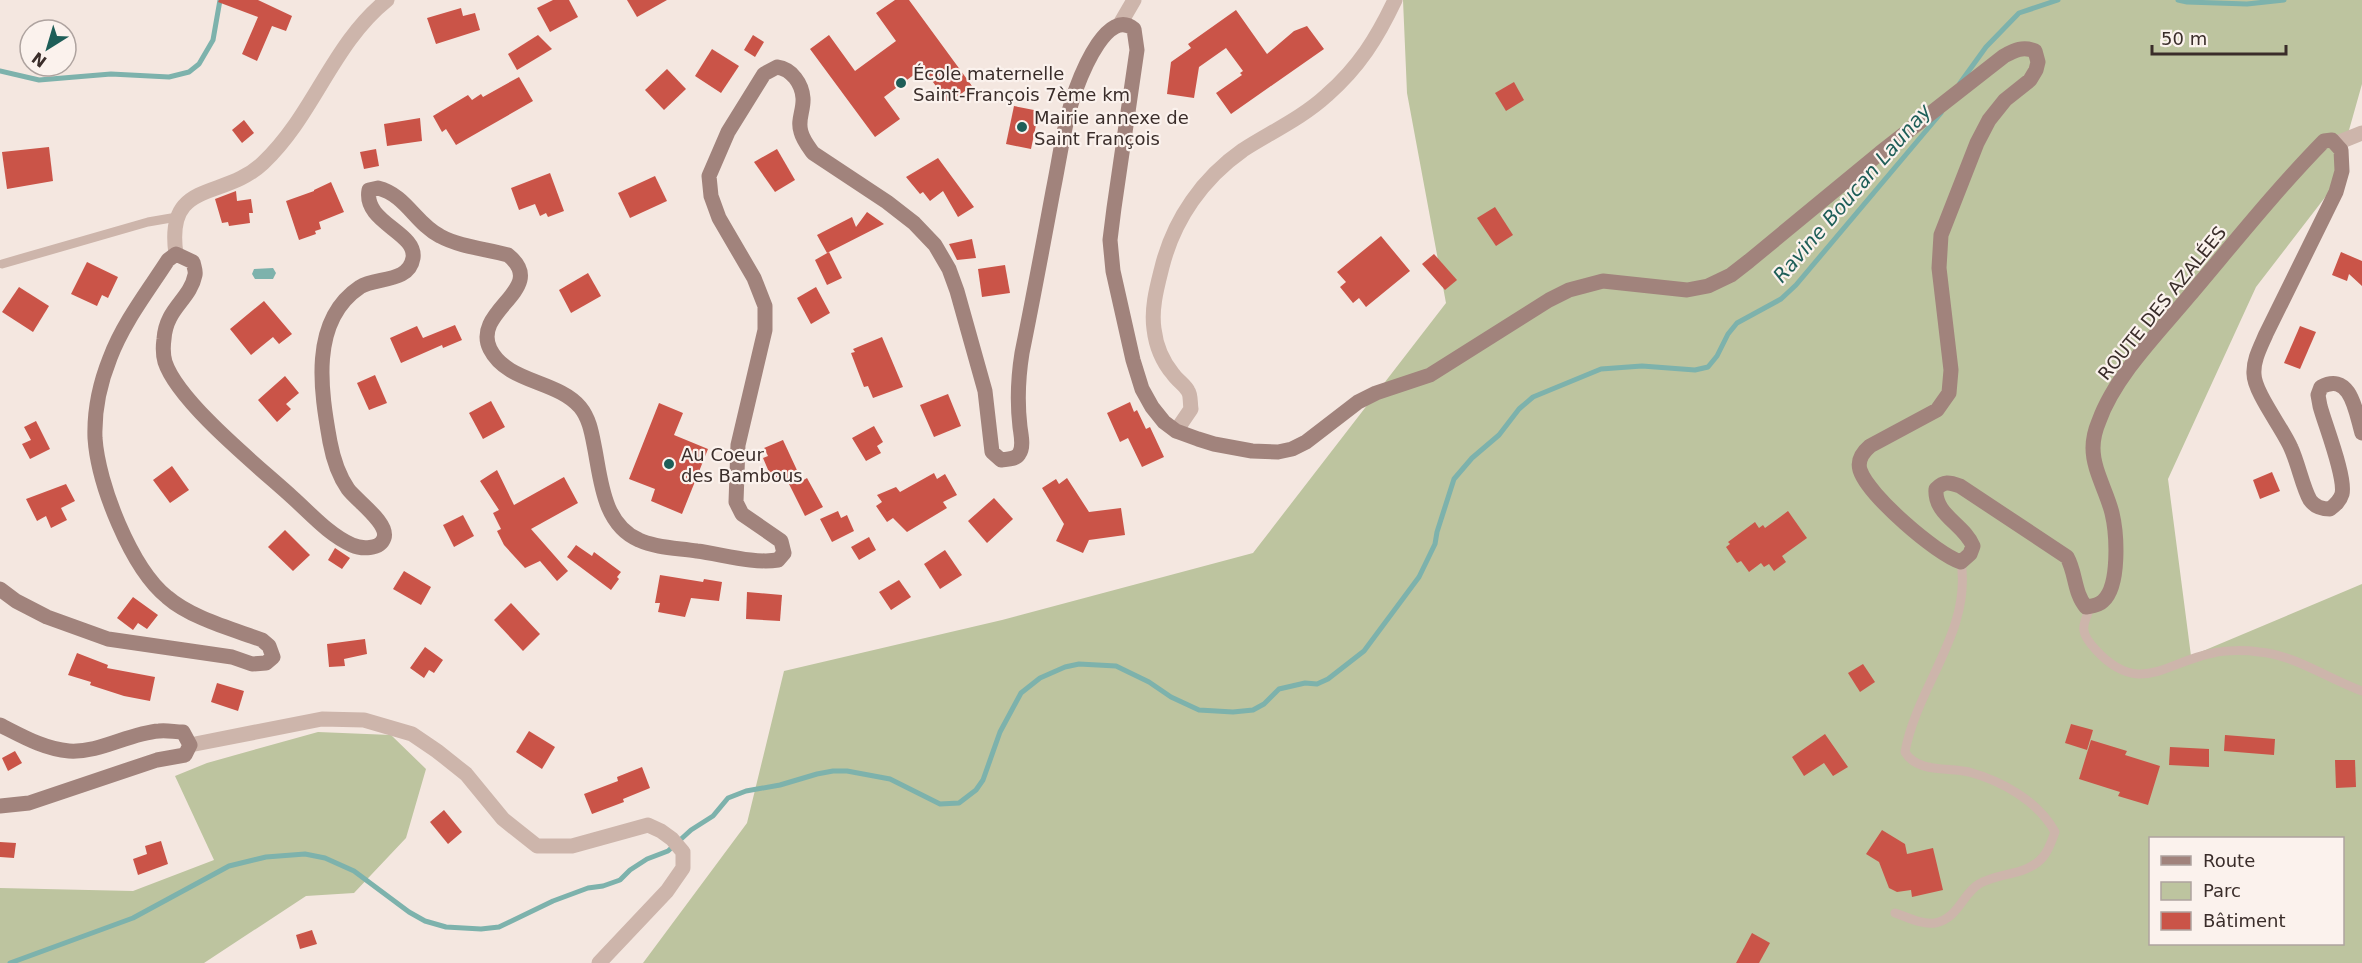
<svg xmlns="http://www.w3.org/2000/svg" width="2362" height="963" font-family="'DejaVu Sans',sans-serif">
<rect width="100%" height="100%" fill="#f4e7e0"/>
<g fill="#bdc49f" fill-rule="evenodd">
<path d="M1403,0h959v84l-29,103 -77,100 -88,192 23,177 171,-72v379h-1719l104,-140 37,-152 218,-51 251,-67 193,-250 -39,-210zM2150,838h192v106h-192z"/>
<polygon points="318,732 391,735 426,769 406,838 354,893 306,896 204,963 0,963 0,888 133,891 214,860 175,776 207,763"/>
</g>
<polygon fill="#7db2ac" points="273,268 276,273 273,279 255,279 252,274 254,269"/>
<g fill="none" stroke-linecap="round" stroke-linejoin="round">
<g stroke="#7db2ac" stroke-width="5">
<polyline points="2178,0 2187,2 2247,4 2284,0"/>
<polyline points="0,71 39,80 111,74 169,77 189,72 199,64 213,40 220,0"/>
<polyline points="1960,83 1986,47 2019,13 2058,0"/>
<polyline points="10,963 133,918 229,866 266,857 305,854 325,858 354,871 409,912 425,921 446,927 481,929 499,927 553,901 588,888 603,886 620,880 630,870 647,859 668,851 691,830 713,816 728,798 746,791 780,785 817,774 833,771 847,771 890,779 940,804 959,803 976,790 983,780 1000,732 1021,693 1040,678 1065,667 1079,664 1116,666 1149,682 1171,697 1199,710 1233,712 1253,710 1264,704 1279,689 1305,683 1317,684 1328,679 1364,651 1419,577 1435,544 1437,532 1454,479 1472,458 1499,435 1519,409 1533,397 1601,369 1642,366 1695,370 1708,367 1717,356 1728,334 1737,323 1781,299 1796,285 1941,113"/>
</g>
</g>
<g fill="#ca5448">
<polygon points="219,0 258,0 292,16 286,31 272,26 257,61 242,54 258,17 218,2"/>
<polygon points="553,0 569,0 578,17 550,32 537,8"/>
<polygon points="627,0 667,0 637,17"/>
<polygon points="895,0 909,0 972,86 948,103 923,68 884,97 900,119 875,137 810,49 829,35 855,71 896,41 876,13"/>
<polygon points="461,8 463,16 475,13 480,30 436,44 427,18"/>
<polygon points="1236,10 1267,54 1294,31 1307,26 1324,49 1231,114 1216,93 1242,75 1240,73 1243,71 1226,48 1199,67 1194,98 1167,94 1171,62 1191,48 1188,44"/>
<polygon points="538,35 552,49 517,70 508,54"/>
<polygon points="753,35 764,42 755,57 744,50"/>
<polygon points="712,49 739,66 721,93 695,76"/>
<polygon points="667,69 686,89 664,110 645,90"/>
<polygon points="519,77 533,101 456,145 446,129 442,132 433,116 468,95 472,100 481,94 483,97"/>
<polygon points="1514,82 1524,100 1506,111 1495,93"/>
<polygon points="1014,106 1039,111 1031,149 1006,144"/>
<polygon points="420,118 422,141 387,146 384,124"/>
<polygon points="244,120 254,133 242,143 232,130"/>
<polygon points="49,147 53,181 7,189 2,152"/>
<polygon points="376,149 379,166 364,169 360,152"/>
<polygon points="777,149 795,180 775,192 754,162"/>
<polygon points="938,158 974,207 958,217 943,191 930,201 923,192 920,194 906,177"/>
<polygon points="550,173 564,211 548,217 546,213 540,216 535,204 519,210 511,188"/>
<polygon points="655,176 667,201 630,218 618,193"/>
<polygon points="331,182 344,212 319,222 321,229 315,231 316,234 299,240 286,201 314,191 314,190"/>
<polygon points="236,191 237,201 251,199 253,213 249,213 250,223 229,226 228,222 222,223 215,199"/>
<polygon points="1495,207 1513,235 1496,246 1477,218"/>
<polygon points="867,212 884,224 827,253 817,235 852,217 856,227"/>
<polygon points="1381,236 1410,271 1366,307 1359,298 1353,303 1340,287 1346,282 1337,272"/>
<polygon points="972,239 976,258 957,260 949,244"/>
<polygon points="829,252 842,278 827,285 815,260"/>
<polygon points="2341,252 2362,261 2362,286 2349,274 2347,281 2332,275"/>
<polygon points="1434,254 1457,280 1445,290 1422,264"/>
<polygon points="87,262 118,277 108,298 102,295 97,306 71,294"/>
<polygon points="1005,265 1010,293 982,297 978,269"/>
<polygon points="588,273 601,296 571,313 559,290"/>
<polygon points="19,287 49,306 33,332 2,312"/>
<polygon points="816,287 830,313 811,324 797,298"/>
<polygon points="264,301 292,334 279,344 273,337 251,355 230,329"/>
<polygon points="455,325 462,340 443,348 442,345 401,363 390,338 417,326 423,338"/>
<polygon points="2300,326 2316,332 2300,369 2284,363"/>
<polygon points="882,337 903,387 873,398 868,386 864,387 851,353 855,352 853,349"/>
<polygon points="375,375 387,403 369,410 357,383"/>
<polygon points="285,376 299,393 286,404 291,409 277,422 258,400"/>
<polygon points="948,394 961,426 934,437 920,405"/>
<polygon points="491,401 505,427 483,439 469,413"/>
<polygon points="1130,402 1134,412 1137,410 1146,429 1150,427 1164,457 1142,467 1128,438 1120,442 1107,413"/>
<polygon points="659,403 683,413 674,435 708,449 682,514 651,501 655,489 629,479"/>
<polygon points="36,421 50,449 30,459 22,444 31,440 24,427"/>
<polygon points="874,426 883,442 877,446 881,453 866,461 852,438"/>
<polygon points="783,440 802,481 807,478 823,507 805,516 786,478 783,479 781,475 772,479 763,458 768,456 764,448"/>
<polygon points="172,466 189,490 170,503 153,480"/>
<polygon points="497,470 514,505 564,477 578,503 531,529 568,571 557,581 540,561 525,568 504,545 497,531 501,529 493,513 499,510 480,481"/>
<polygon points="2272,472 2280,491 2260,499 2253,480"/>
<polygon points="934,473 937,479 945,474 957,495 943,502 947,508 907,532 893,518 887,522 876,506 882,502 877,495 896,487 900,492"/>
<polygon points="1067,478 1089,512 1121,508 1125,535 1089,540 1083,553 1056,541 1064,524 1042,488 1056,479 1059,484"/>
<polygon points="66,484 75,501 61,508 67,520 51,528 46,516 37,521 26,499"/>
<polygon points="994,498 1013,519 987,543 968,521"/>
<polygon points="838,511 841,518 847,515 854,531 832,542 820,519"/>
<polygon points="1788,511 1807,538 1782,556 1786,562 1774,571 1769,564 1764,567 1761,563 1749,572 1741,561 1737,563 1726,547 1730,544 1728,542 1755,522 1759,528 1763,525 1765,528"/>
<polygon points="463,515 474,536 454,547 443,525"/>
<polygon points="285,530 310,555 293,571 268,547"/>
<polygon points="869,537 876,550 859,560 851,547"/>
<polygon points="576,545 592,556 594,552 621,572 617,577 619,579 611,590 567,557"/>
<polygon points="335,548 350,558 342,569 328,560"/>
<polygon points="945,550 962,575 940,589 924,564"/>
<polygon points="404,571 431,587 421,605 393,589"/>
<polygon points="660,575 703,582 704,579 722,582 719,601 691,598 685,617 658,612 660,603 655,603"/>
<polygon points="899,580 911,597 891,610 879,592"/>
<polygon points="747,592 782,595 780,621 746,619"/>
<polygon points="133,597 158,615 147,629 138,623 133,630 117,618"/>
<polygon points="511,603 540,634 523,651 494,620"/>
<polygon points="365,639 367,654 344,659 345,666 329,667 327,644"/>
<polygon points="425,647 443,660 434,673 429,670 424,678 410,668"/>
<polygon points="77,653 108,665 107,668 155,677 150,701 124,696 90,685 91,682 68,675"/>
<polygon points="1863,664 1875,682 1860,692 1848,673"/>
<polygon points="217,683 244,691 238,711 211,702"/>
<polygon points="2071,724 2093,730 2087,750 2065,743"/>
<polygon points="529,731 555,747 542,769 516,752"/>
<polygon points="1825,734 1848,767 1833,776 1824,763 1804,776 1792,757"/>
<polygon points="2225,735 2275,739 2274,755 2224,751"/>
<polygon points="2091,740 2127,751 2125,755 2160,766 2148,805 2118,796 2120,792 2079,779"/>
<polygon points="2170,747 2209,749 2209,767 2169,765"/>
<polygon points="15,751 22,763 8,771 2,758"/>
<polygon points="2335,760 2355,760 2356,787 2336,788"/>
<polygon points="642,767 650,788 623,799 624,802 592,814 584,794 618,781 617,777"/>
<polygon points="444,810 462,832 448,844 430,822"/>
<polygon points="1882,830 1905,844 1907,854 1933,848 1943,890 1912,897 1911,890 1897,892 1889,888 1879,862 1866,854"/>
<polygon points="161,841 168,864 138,875 133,859 147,854 145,846"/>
<polygon points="0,842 16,843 14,858 0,857"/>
<polygon points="312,930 317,944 300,949 296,935"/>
<polygon points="1752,933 1770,943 1759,963 1736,963"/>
</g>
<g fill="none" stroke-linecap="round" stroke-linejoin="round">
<g stroke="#cdb5ab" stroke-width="9">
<polyline points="2,264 148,222 177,217"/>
<path d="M2091,606c-10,21 -11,27 5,44 43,47 70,12 117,3 13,-3 33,-3 46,-1 36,3 69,27 103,39"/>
<path d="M1895,913c12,4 27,12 40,10 23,-4 28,-30 44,-39 20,-12 48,-8 64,-27 6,-7 9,-17 12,-25 -17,-31 -53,-51 -86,-60 -21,-5 -52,1 -64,-20 12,-66 67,-121 56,-190"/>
</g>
<g stroke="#cdb5ab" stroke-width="15">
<polyline points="1120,24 1134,0"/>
<polyline points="2337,143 2362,133"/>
<path d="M176,254c-11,-76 47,-53 87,-91 51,-48 69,-119 124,-163"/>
<path d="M1176,431l15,-22c-1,-5 0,-14 -3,-18 -3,-6 -11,-11 -15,-17 -11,-13 -17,-28 -19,-45 -3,-21 3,-42 8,-62 12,-48 41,-89 81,-117 28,-18 59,-32 84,-55 32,-28 50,-57 68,-95"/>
<polyline points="190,745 322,719 364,720 412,734 437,751 466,774 503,819 537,846 572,846 648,825 661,831 672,839 683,852 683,868 667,891 599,963"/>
</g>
<g stroke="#a1837c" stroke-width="15">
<path d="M0,589l16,12 31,16 61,22 124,18 20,7 14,-1 7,-6 -4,-11 -7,-6c-30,-11 -71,-22 -95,-43 -36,-29 -69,-113 -72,-159 -1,-27 5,-55 15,-80 13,-35 38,-67 58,-98l8,-6 17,8c1,5 3,9 2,13 -5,25 -29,33 -31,64 -1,7 -1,16 1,23 13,40 94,105 127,135 18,16 37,38 60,48 9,4 28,5 32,-7 5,-15 -27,-37 -36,-49 -9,-13 -15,-31 -18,-47 -9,-50 -21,-121 30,-155 16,-10 49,-4 53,-29 4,-26 -50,-35 -44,-68l9,-2c28,7 37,35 62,48 20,11 47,13 68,19 42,34 -37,55 -18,94 17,34 67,31 90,58 10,12 12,28 15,43 6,32 9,75 44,90 17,8 39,8 58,11 24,3 57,13 81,9l6,-7 -3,-12 -39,-27 -6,-12 2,-57 27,-115v-24l-11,-28 -35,-60 -8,-22 -2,-20 19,-44 36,-58 13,-7c15,2 25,17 26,31 1,12 -6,22 -2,34 2,8 7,14 12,21l74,49 27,21 21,22 14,24 8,22 28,100 7,61 9,8c6,-1 14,0 18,-6 5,-7 2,-19 1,-27 -3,-25 -2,-49 2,-74 11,-54 21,-108 31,-162 7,-34 11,-69 23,-102 7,-19 32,-81 58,-60l3,21 -23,158 -4,32 3,31 20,89 9,29 10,18 12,15 12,9 22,8 16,5 38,7 26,1 14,-3 14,-7 52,-40 18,-9 54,-18 119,-75 20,-10 34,-9 84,9 21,-4 23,-11 18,-14 131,-108 124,-97c11,-6 19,-10 31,-5l3,11 -2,8 -6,10 -25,20 -16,20 -12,23 -36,92 -2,33 12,102 -2,23 -12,17 -67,36c-7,6 -13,14 -10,24 8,25 76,84 101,92l9,-8 3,-8c-9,-22 -39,-31 -37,-57 8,-8 13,-7 24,-3l107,71c9,16 7,36 19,50 6,-1 12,-1 17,-6 17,-15 14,-67 9,-88 -5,-21 -19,-43 -19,-65 0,-8 3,-20 6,-27 16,-45 60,-89 90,-125 44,-52 87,-106 135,-155l8,-1 9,10 1,21 -6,21 -70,142c-5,12 -13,26 -12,40 0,18 29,55 37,74 7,15 12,40 19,52 5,7 12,9 20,9 5,-4 10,-8 12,-15 4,-17 -17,-69 -22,-88l-2,-11 3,-8c30,-16 35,26 41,46"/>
<path d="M0,725c22,11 44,24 69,26 31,2 60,-18 90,-20 8,-1 16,1 24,1l7,13 -5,10 -28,5 -128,43 -29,3"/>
</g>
</g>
<g fill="#1e5e58" stroke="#fbf2ed" stroke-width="2">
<circle cx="901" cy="83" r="6"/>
<circle cx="1022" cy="127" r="6"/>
<circle cx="669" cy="464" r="6"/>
</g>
<g text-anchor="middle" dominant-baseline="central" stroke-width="4.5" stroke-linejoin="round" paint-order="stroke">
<g font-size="18" fill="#3a2d2a" stroke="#fbf2ed" text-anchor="start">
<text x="913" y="73">École maternelle<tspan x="913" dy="21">Saint-François 7ème km</tspan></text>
<text x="1034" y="117">Mairie annexe de<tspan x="1034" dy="21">Saint François</tspan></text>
<text x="681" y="454">Au Coeur<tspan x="681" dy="21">des Bambous</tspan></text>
</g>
<g font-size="18" fill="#3a2d2a" stroke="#fbf2ed">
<text transform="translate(2162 303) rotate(-51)">ROUTE DES AZALÉES</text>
</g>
<g font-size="20" font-style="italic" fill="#1e5e58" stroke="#fbf2ed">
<text transform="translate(1852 193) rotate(-49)">Ravine Boucan Launay</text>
</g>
</g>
<rect x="2149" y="837" width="195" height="108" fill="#fbf2ed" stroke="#aea39f" stroke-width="1.5"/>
<rect x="2161" y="856" width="30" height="9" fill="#a1837c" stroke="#aea39f" stroke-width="1.5"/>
<text x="2203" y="867" font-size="18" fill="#3a2d2a">Route</text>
<rect x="2161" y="882" width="30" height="18" fill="#bdc49f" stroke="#aea39f" stroke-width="1.5"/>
<text x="2203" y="897" font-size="18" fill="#3a2d2a">Parc</text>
<rect x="2161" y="912" width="30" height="18" fill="#ca5448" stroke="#aea39f" stroke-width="1.5"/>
<text x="2203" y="927" font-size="18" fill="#3a2d2a">Bâtiment</text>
<g transform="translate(48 48) rotate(217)"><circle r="28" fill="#fbf2ed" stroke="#aea39f" stroke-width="1.5"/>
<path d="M0-4.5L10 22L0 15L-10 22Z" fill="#1e5e58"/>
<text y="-9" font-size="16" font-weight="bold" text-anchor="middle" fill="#3a2d2a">N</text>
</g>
<path d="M2152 45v9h134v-9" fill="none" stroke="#3a2d2a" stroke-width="3"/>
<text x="2161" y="45" font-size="18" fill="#3a2d2a" stroke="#fbf2ed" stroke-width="4.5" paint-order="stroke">50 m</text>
</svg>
